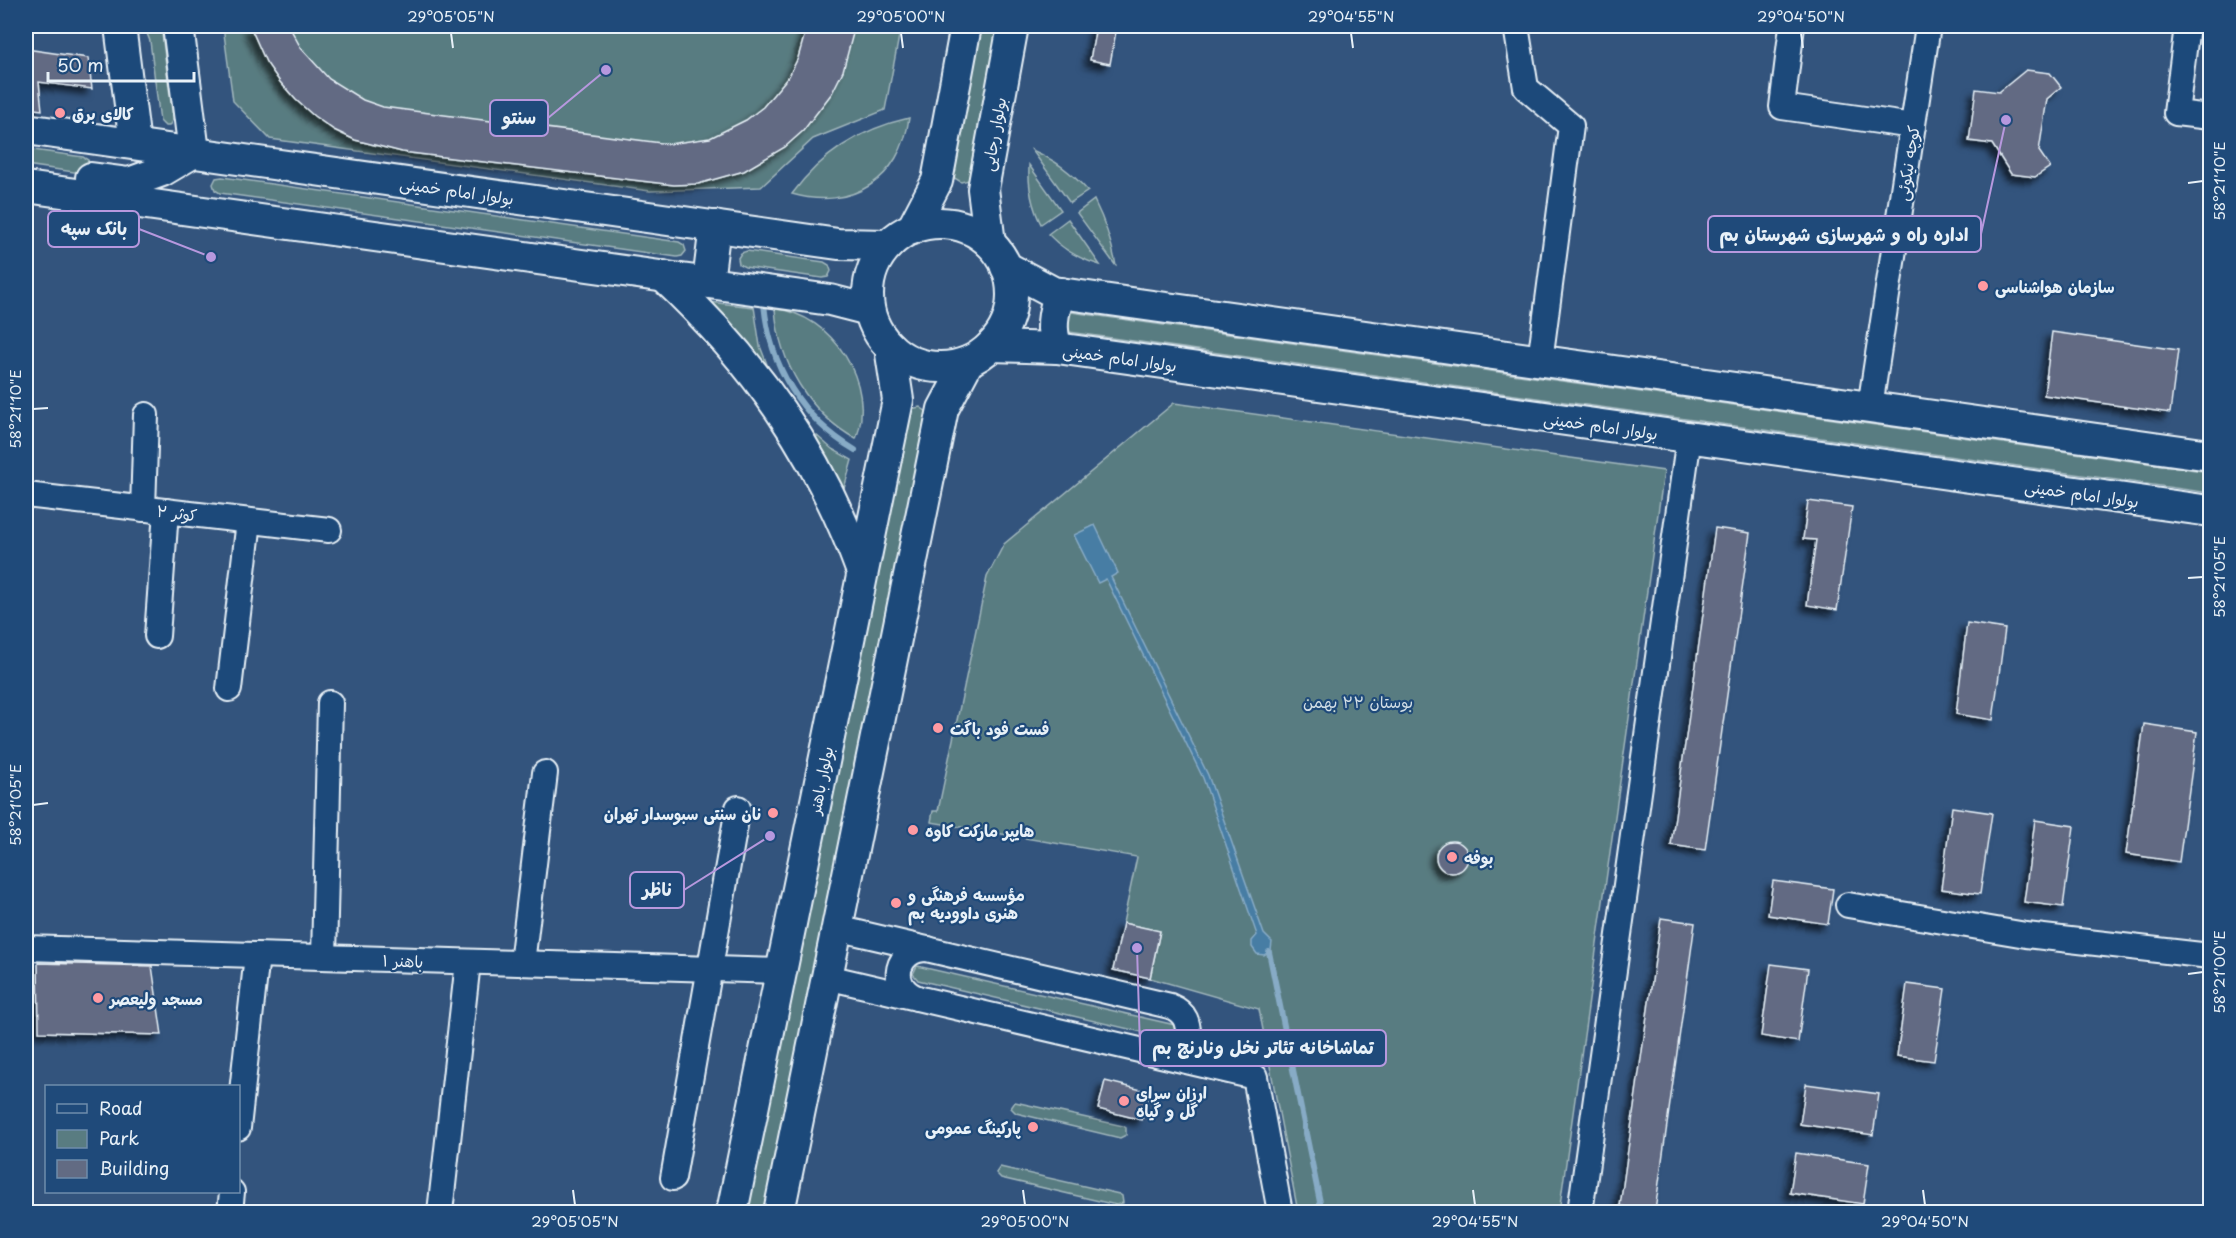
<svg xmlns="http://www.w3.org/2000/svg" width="2236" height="1238" font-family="'Playpen Sans','Playpen Sans Arabic',sans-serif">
<defs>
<filter id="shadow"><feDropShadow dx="-5.5" dy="5.5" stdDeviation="3" flood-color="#0009"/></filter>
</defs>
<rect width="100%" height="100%" fill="#33547d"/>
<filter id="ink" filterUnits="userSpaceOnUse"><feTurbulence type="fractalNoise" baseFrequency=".0167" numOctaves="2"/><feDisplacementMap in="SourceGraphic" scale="12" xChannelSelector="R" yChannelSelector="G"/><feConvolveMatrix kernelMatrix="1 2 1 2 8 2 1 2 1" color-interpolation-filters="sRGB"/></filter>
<g filter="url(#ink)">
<g fill="#597c81" stroke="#a0b6bc" stroke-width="1.5">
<polygon points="144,26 161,26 173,119 169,126 165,126 160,121 150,41"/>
<polygon points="223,26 901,26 885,110 813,139 761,187 650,191 270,139 233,101"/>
<polygon points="978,26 1001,26 969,180 961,182 953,177 952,173"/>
<path d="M909,118c-8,61 -57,93 -117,76 30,-41 68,-65 117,-76z"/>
<polygon points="26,149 83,157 88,160 90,166 81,173 26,165"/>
<path d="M1032,150c23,10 39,22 56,41l-18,12z"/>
<path d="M1029,165l32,45 -20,14c-10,-19 -13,-37 -12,-59z"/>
<polygon points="222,177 679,242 684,245 686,251 682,256 677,257 220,193 215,190 213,184 216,178"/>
<path d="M1094,200c11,22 18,42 22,66l-39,-53z"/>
<path d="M1068,219l32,46c-21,-6 -37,-15 -52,-31z"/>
<polygon points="747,251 824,262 829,265 831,271 828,277 822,278 745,267 739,264 738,258 741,253"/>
<polygon points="709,302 754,307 760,346 770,372"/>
<path d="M775,309c58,5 102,76 81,130 -47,-26 -77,-76 -81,-130z"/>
<polygon points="1064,311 2210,472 2210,493 1062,331"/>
<polygon points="1174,403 1664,471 1559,1212 1298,1212 1259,1009 1150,978 1160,931 1123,923 1137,857 931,822 933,811 938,811 987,577 1004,544"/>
<polygon points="920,407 927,412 929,416 768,1212 744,1212 911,409"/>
<polygon points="807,427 832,449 852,460 843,492"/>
<polygon points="917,966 1175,1025 1179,1036 1172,1039 918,980 913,974"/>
<polygon points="1015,1102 1123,1126 1126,1128 1126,1135 1120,1138 1016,1113 1011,1108"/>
<polygon points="1000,1167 1119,1194 1122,1196 1123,1203 1116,1205 1001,1178 996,1173"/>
</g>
<polygon fill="#477da4" stroke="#87abc6" stroke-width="1.5" points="1095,525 1118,573 1111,577 1208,775 1264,934 1272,942 1271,950 1264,955 1257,954 1252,947 1252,941 1257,935 1203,778 1106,579 1098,583 1074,535"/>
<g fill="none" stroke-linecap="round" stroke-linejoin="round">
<g stroke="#87abc6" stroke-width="6">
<path d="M764,304c6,63 37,114 91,146"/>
<polyline points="1269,952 1322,1212"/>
</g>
</g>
<g fill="#626b83" stroke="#e8f1f8" stroke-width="1.5" filter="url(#shadow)">
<polygon points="250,26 289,26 301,48 329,79 363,100 383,107 669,144 710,138 746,120 763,107 789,76 798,58 807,26 855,26 843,71 832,93 803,131 785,147 744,171 698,184 674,185 402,152 355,140 334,130 314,116 296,100 280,82 266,62"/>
<polygon points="1096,26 1117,26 1110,64 1090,60"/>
<polygon points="26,49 88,58 92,89 39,82 42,110 26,108"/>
<polygon points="2026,70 2050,73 2061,87 2047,99 2039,151 2050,167 2035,177 2011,174 1992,144 1969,141 1976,89 1999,92"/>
<polygon points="2052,332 2178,350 2170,413 2044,395"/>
<polygon points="1808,501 1852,507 1837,610 1807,605 1816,540 1803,539"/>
<polygon points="1715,528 1750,533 1705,850 1671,845"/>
<polygon points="1967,623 2005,629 1993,720 1956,714"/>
<polygon points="2144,724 2197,732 2179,862 2126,854"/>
<polygon points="1952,807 1992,813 1980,894 1941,889"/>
<polygon points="2035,820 2074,826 2063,907 2024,902"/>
<circle cx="1452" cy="857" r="16"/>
<polygon points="1773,881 1833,889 1828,924 1768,915"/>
<polygon points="1661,918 1695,923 1655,1211 1620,1206"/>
<polygon points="1123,923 1160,931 1150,978 1113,970"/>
<polygon points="38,963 152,966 162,1035 39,1032"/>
<polygon points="1771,964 1808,969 1798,1042 1761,1036"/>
<polygon points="1907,984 1945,989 1934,1061 1897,1056"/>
<polygon points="1105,1081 1150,1092 1142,1120 1098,1109"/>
<polygon points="1806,1084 1879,1094 1873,1135 1800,1124"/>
<polygon points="1796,1153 1869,1164 1863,1204 1790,1193"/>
</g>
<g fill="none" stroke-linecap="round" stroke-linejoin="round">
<defs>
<g id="minor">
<polyline points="1516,26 1526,88 1571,126 1540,361"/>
<polyline points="1792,26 1782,107 1913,126"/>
<polyline points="2187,26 2176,113 2210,117"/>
<polyline points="1870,407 1928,26"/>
<polyline points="26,495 329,530"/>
<polyline points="143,509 146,415"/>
<polyline points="157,636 166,511"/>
<polyline points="229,689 249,521"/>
<polyline points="1848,905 2026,935 2210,956"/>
<path d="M837,928l333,78c34,14 3,45 37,59"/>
<polyline points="26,948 781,971"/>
<polyline points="324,957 330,703"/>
<polyline points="522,963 545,773"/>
<polyline points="827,977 1255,1077 1280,1212"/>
<path d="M917,998c-30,-12 -21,-50 11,-49"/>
<polyline points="238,1128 257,955"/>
<polyline points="673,1178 738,808"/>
<polyline points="230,1212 232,1192"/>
<polyline points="440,1212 468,962"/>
<polyline points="1580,1212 1689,437"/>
</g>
<g id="major">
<polyline points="120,26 135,144"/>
<polyline points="178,26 194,152"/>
<polyline points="26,129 838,244 888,245"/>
<polyline points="91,178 129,183 162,171 194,152"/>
<polyline points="26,187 830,300 869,310"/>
<circle cx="940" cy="295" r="72"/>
<polyline points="912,229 937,181 966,26"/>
<polyline points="990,243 983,189 1013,26"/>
<polyline points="1006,267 1053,292 2210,455"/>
<path d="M663,276c93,87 155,176 199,296"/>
<polyline points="708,282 715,226"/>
<polyline points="991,346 1057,348 2210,511"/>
<path d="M1057,348c-7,-19 -5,-36 4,-55"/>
<polyline points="732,1212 898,400 890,347"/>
<polyline points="779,1212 943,409 968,362"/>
</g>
</defs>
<use href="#minor" stroke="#e8f1f8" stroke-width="28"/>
<use href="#major" stroke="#e8f1f8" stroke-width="34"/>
<use href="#minor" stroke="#1f4a7a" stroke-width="24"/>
<use href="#major" stroke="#1f4a7a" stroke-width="30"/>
</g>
</g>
<path fill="none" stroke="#e8f1f8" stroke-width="2" d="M451,33l2,15M901,33l2,15M1351,33l2,15M1801,33l2,15M2188,183l15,-2M33,409l15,-1M2188,578l15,-1M33,805l15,-2M2188,974l15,-2M573,1190l2,15M1023,1190l2,15M1473,1190l2,15M1923,1190l2,15"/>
<g fill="#ff9aa2" stroke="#1f4a7a" stroke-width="2">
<circle cx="60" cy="113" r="6"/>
<circle cx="1983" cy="286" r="6"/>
<circle cx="938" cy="728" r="6"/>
<circle cx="773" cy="813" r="6"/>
<circle cx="913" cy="830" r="6"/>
<circle cx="1452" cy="857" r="6"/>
<circle cx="896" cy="903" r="6"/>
<circle cx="98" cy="998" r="6"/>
<circle cx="1124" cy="1101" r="6"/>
<circle cx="1033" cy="1127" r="6"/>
</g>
<g text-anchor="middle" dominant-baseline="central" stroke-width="4.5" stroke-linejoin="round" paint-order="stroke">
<g font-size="16" font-weight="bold" fill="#e8f1f8" stroke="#1f4a7a" text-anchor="start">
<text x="72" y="113">کالای برق</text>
<text x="1995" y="286">سازمان هواشناسی</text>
<text x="950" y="728">فست فود باگت</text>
<text x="761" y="813" text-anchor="end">نان سنتی سبوسدار تهران</text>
<text x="925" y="830">هایپر مارکت کاوه</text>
<text x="1464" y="857">بوفه</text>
<text x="908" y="894">مؤسسه فرهنگی و<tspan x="908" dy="18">هنری داوودیه بم</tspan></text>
<text x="110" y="998">مسجد ولیعصر</text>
<text x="1136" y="1092">ارزان سرای<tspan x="1136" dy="18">گل و گیاه</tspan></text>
<text x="1021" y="1127" text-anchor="end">پارکینگ عمومی</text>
</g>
<g font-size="16" fill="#e8f1f8" stroke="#1f4a7a">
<text transform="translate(993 134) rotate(-80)">بولوار رجایی</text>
<text transform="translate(1907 163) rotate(-81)">کوچه نیکوئی</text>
<text transform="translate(457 190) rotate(8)">بولوار امام خمینی</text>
<text transform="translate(1120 357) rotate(8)">بولوار امام خمینی</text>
<text transform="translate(1601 425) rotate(8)">بولوار امام خمینی</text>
<text transform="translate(2082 493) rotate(8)">بولوار امام خمینی</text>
<text transform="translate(177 512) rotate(7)">کوثر ۲</text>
<text transform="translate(820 780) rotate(-79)">بولوار باهنر</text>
<text transform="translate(403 960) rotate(2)">باهنر ۱</text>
</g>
<g font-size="16" fill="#d3dfe6" stroke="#1f4a7a">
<text x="1358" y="701">بوستان ۲۲ بهمن</text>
</g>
</g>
<path fill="none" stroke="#b798de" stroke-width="2" d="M606 70L548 118M211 257L139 229M2006 120L1981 234M770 836L684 890M1137 948L1140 1048"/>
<g fill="#b798de" stroke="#1f4a7a" stroke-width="2">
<circle cx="606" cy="70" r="6"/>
<circle cx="211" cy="257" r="6"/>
<circle cx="2006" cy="120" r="6"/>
<circle cx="770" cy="836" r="6"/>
<circle cx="1137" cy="948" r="6"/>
</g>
<g fill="#1f4a7a" stroke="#b798de" stroke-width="2">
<rect x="490" y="100" width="58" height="36" rx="6"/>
<rect x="48" y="211" width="91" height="36" rx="6"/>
<rect x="1708" y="216" width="273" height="36" rx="6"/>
<rect x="630" y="872" width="54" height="36" rx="6"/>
<rect x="1140" y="1030" width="246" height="36" rx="6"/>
</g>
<g font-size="18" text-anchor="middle" font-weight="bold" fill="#e8f1f8">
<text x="519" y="124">سنتو</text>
<text x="94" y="235">بانک سپه</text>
<text x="1844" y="241">اداره راه و شهرسازی شهرستان بم</text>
<text x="657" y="896">ناظر</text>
<text x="1263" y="1054">تماشاخانه تئاتر نخل ونارنج بم</text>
</g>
<rect width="2236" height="1238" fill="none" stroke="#1f4a7a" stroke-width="66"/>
<rect x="45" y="1085" width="195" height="108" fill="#1f4a7a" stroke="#6f8dac" stroke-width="1.5"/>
<rect x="57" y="1104" width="30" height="9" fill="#1f4a7a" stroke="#6f8dac" stroke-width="1.5"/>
<text x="99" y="1115" font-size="18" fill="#e8f1f8">Road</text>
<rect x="57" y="1130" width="30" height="18" fill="#597c81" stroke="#6f8dac" stroke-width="1.5"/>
<text x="99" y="1145" font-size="18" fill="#e8f1f8">Park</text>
<rect x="57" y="1160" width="30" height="18" fill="#626b83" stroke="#6f8dac" stroke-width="1.5"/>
<text x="99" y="1175" font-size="18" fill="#e8f1f8">Building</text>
<path d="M48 72v9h146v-9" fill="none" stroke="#e8f1f8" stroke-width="3"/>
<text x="57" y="72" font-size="18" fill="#e8f1f8" stroke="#1f4a7a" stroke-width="4.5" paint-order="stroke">50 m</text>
<rect x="33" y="33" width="2170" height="1172" fill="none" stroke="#e8f1f8" stroke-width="2"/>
<g font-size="15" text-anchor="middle" fill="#e8f1f8">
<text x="451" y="22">29°05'05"N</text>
<text x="901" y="22">29°05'00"N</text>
<text x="1351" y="22">29°04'55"N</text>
<text x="1801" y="22">29°04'50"N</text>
<text transform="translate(2220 181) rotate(-90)" y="5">58°21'10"E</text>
<text transform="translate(16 409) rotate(-90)" y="5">58°21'10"E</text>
<text transform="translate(2220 577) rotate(-90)" y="5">58°21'05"E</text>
<text transform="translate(16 805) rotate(-90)" y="5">58°21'05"E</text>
<text transform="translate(2220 972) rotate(-90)" y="5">58°21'00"E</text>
<text x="575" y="1227">29°05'05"N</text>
<text x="1025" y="1227">29°05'00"N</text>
<text x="1475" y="1227">29°04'55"N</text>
<text x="1925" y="1227">29°04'50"N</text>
</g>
</svg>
